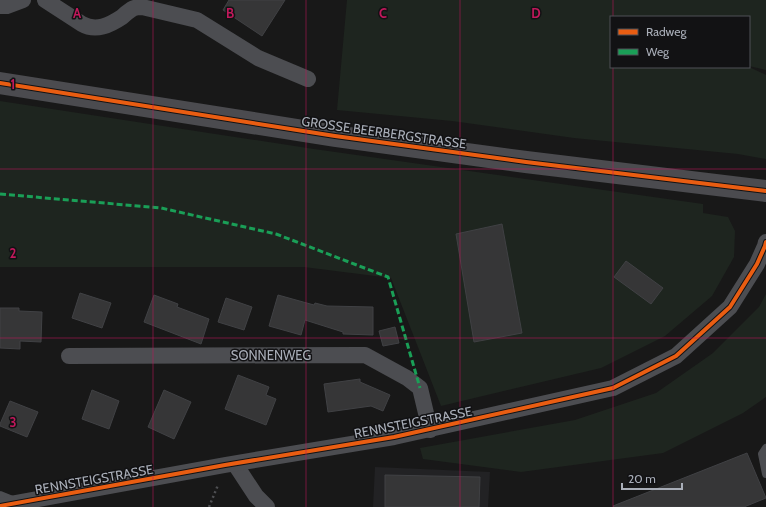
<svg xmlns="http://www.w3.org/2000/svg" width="766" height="507" font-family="Cabin,sans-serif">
<rect width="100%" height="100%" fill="#181818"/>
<polygon fill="#222224" points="375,467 490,472 488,507 373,507"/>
<g fill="#1e251f">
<polygon points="347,0 766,0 766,70 749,66 749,17 611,17 611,67 749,67 766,75 766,159 738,154 574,138 452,121 337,110"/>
<polygon points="0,101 314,149 703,204 703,213 728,217 735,231 734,257 712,296 665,336 601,368 441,406 391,278 304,267 0,267"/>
<polygon points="766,294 766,397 743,413 663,453 521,472 423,459 420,448 575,420 656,393 713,353 759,307"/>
</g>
<g fill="#363637" stroke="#404144">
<polygon points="229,0 285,0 262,36 223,10"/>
<polygon points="502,224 522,333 474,342 456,234"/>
<polygon points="626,261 663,288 651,304 614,277"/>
<polygon points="80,293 111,303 102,328 72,318"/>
<polygon points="154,295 178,304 177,307 209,319 201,344 144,322"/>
<polygon points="278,295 314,305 315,303 327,306 373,307 373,335 343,334 343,332 305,320 301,335 269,326"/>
<polygon points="226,298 252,307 244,330 218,322"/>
<polygon points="0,308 19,308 19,311 42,312 41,342 20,341 20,349 0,348"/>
<polygon points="395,327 399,343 383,346 379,331"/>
<polygon points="238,375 269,387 266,395 276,399 266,425 225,409"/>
<polygon points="360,379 360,382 390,395 383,411 371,406 328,412 324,384"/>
<polygon points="92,390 119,401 109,429 82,419"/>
<polygon points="164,390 191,402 174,439 148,427"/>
<polygon points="10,401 38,412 27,437 0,426 0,424"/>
<polygon points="747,453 766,498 744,507 614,507 613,506"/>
<polygon points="385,475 480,477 479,507 385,507"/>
</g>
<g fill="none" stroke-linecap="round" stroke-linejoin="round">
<polyline stroke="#4e4f52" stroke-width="2.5" stroke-dasharray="2 3" stroke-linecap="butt" points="209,507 218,485"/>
<g stroke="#4c4d51" stroke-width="8">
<polyline points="766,448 762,454 766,474"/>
<polyline points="0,495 15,501"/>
</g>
<g stroke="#4c4d51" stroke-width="16">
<path d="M45,0l37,24c14,8 28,1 40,-7 3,-3 7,-6 10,-8 3,-2 7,-2 10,-2l55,13 61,38 50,21"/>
<polyline points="0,6 7,6 23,0"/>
<polyline points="69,356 365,355 407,378 420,388 430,430"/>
<polyline points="235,464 256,496 267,507"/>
<polyline points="0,506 225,465 394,437 613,388 676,356 730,307 757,264 765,246 766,242"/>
</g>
<polyline stroke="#4b4b4f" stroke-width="22" points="0,83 335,136 526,162 766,191"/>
<polyline stroke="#1a9f57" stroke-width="3" stroke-dasharray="6 3" stroke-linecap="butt" points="0,194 161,208 276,234 388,277 420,388"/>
<defs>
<g id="cycleway">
<polyline points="0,83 335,136 526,162 766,191"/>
<polyline points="0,506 225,465 394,437 613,388 676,356 730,307 757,264 765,246 766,242"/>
</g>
</defs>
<use href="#cycleway" stroke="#121214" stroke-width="6"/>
<use href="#cycleway" stroke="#e95d12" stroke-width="4"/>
</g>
<path fill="none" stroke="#c2185b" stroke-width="1" stroke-opacity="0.55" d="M153,0v507M306,0v507M460,0v507M613,0v17M613,67v440M0,169h766M0,338h766"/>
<g text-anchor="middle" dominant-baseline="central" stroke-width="3" stroke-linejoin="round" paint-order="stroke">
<g font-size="13" fill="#a9aeb8" stroke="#121214">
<text transform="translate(384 132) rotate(8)">GROSSE BEERBERGSTRASSE</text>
<text x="271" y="355">SONNENWEG</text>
<text transform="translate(413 422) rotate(-11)">RENNSTEIGSTRASSE</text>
<text transform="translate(94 479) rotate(-10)">RENNSTEIGSTRASSE</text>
</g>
</g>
<g font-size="13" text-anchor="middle" font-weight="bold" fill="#c2185b" stroke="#121214" stroke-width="3" stroke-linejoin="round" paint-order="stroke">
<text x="77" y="18">A</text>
<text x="230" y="18">B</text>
<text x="383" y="18">C</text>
<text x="536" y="18">D</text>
<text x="13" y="89">1</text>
<text x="13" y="258">2</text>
<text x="13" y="427">3</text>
</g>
<rect x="610" y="16" width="140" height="52" fill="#121214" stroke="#4e5056"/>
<rect x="618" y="29" width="20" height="6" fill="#e95d12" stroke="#4e5056"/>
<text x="646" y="36" font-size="12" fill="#a9aeb8">Radweg</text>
<rect x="618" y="49" width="20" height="6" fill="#1a9f57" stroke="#4e5056"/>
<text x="646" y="56" font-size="12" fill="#a9aeb8">Weg</text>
<path d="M622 483v6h60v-6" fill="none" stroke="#a9aeb8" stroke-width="2"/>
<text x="628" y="483" font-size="12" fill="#a9aeb8" stroke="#121214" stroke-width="3" paint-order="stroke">20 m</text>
</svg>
